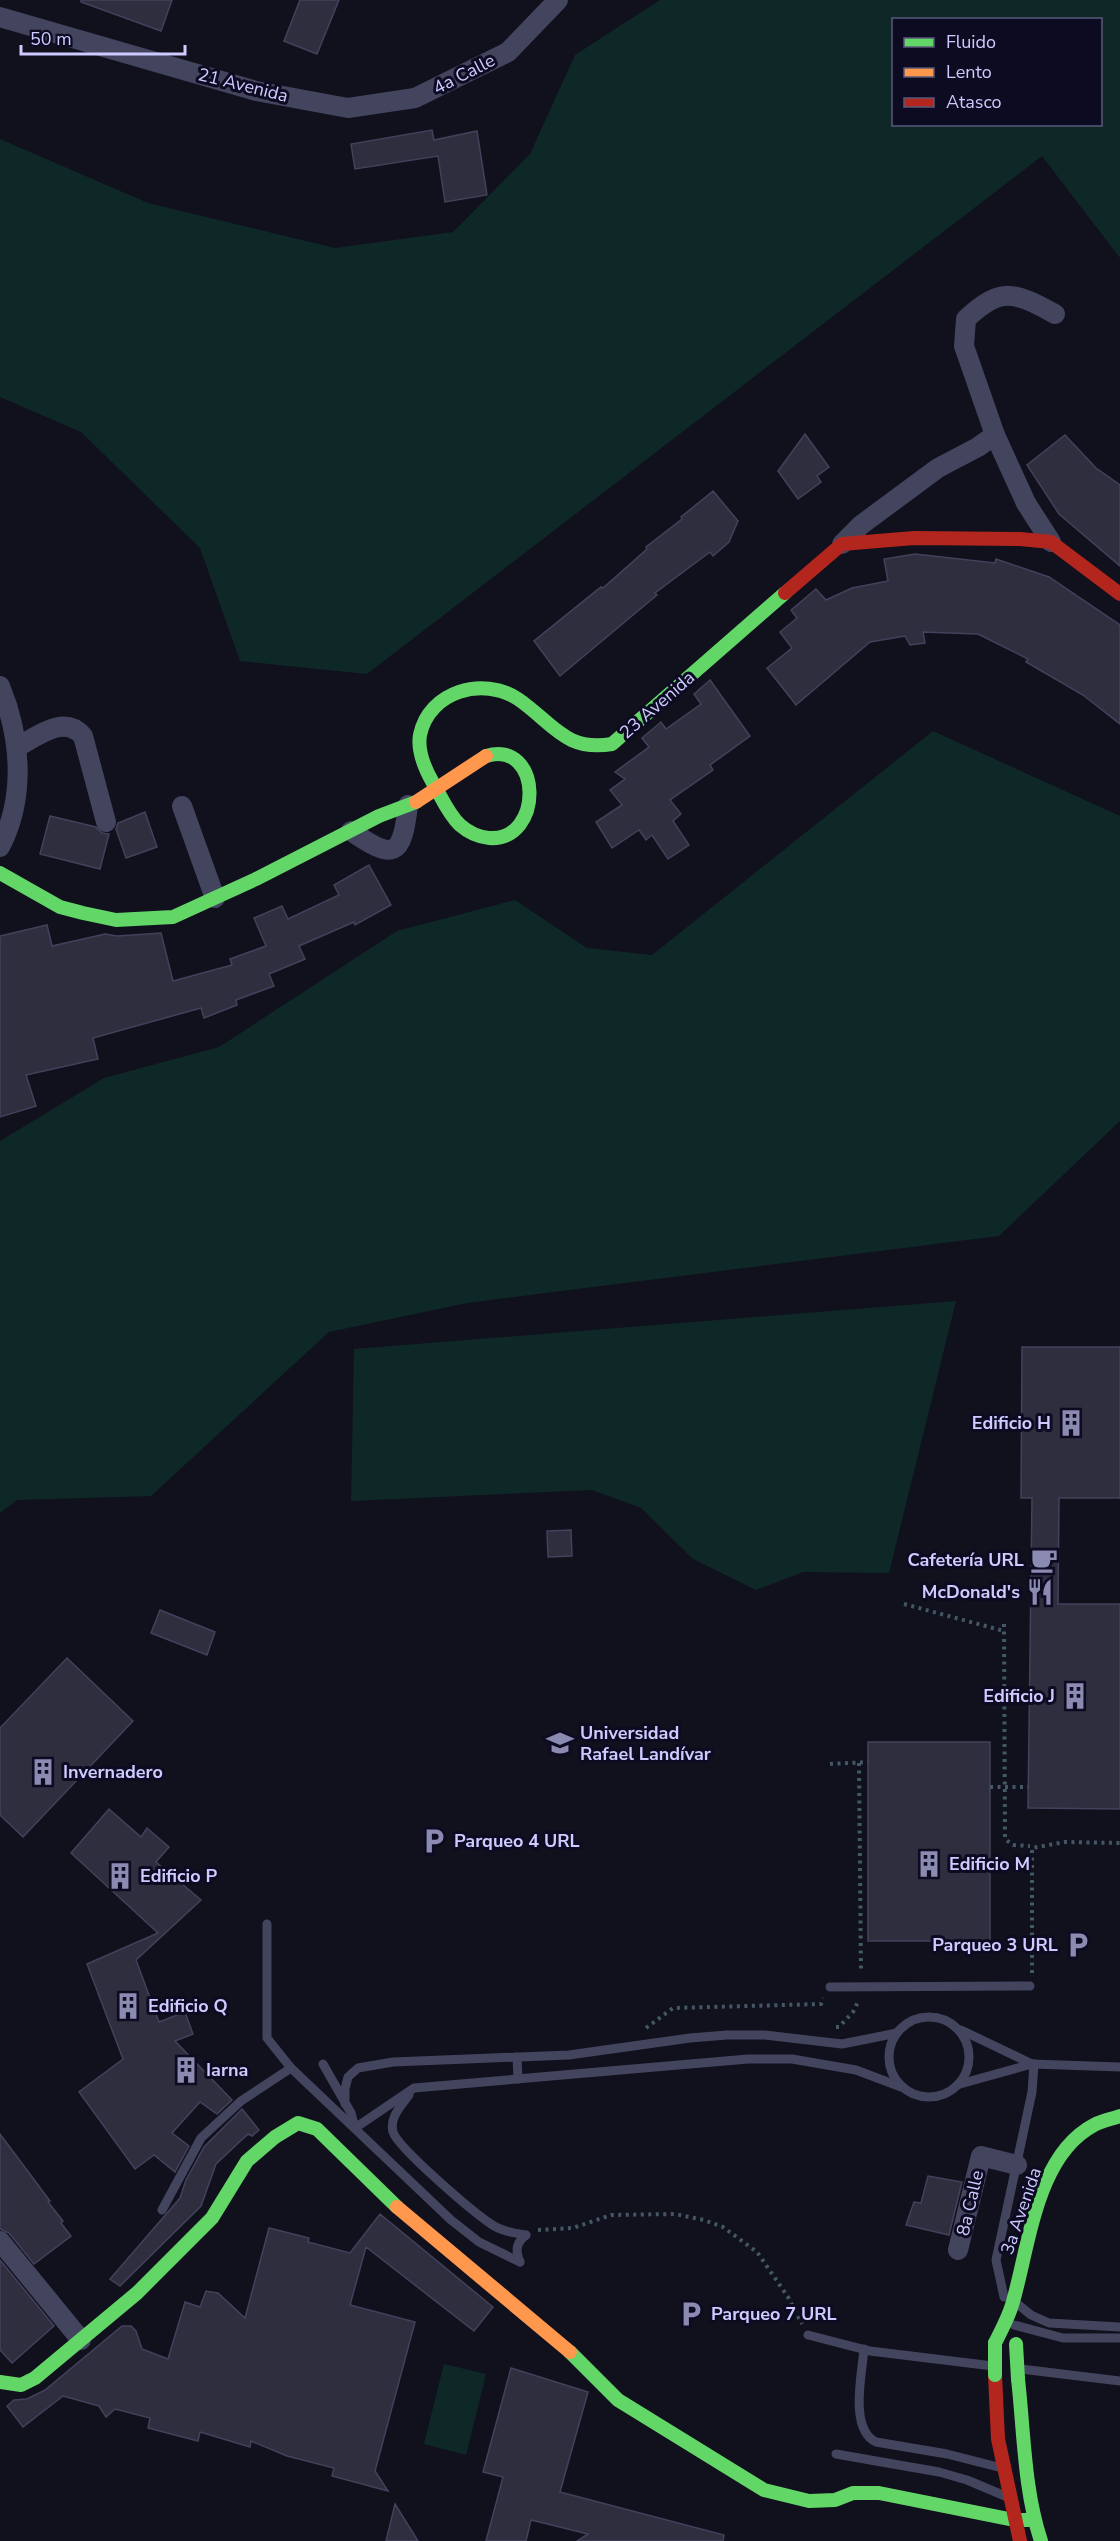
<svg xmlns="http://www.w3.org/2000/svg" width="1120" height="2541" font-family="'Nunito Sans',sans-serif">
<rect width="100%" height="100%" fill="#11101d"/>
<g fill="#0e2827" fill-rule="evenodd">
<path d="M660,0h460v258l-78,-102 -675,518 -127,-13 -40,-113 -119,-116 -81,-35v-258l148,64 187,45 118,-16 77,-78 45,-99zM894,20h206v104h-206z"/>
<polygon points="933,731 1120,816 1120,1121 999,1236 467,1303 329,1332 151,1496 17,1500 0,1513 0,1141 104,1078 219,1047 397,931 515,900 587,948 652,955"/>
<polygon points="956,1301 889,1573 803,1572 756,1590 693,1559 641,1508 592,1490 351,1501 354,1349"/>
<polygon points="444,2364 486,2374 466,2455 424,2444"/>
</g>
<g fill="#2f2e3f" stroke="#43415b" stroke-width="1.5">
<polygon points="81,0 172,0 161,31 81,2"/>
<polygon points="300,0 339,0 317,54 284,41"/>
<polygon points="432,130 434,140 477,131 487,195 445,202 438,156 355,169 351,144"/>
<polygon points="805,434 829,467 817,476 821,482 798,499 778,471"/>
<polygon points="1065,435 1096,468 1120,485 1120,566 1059,514 1027,465"/>
<polygon points="713,491 738,521 729,542 713,556 710,552 655,593 657,595 560,676 534,641 601,587 603,588 647,549 646,547 682,519 681,517"/>
<polygon points="915,554 995,563 996,559 1049,577 1120,625 1120,724 1083,695 1026,662 1028,659 978,634 923,632 925,643 910,645 905,636 870,642 796,705 767,668 792,648 780,632 797,618 791,610 816,589 826,600 852,588 888,581 884,559"/>
<polygon points="710,680 750,736 710,765 713,770 670,800 681,814 673,821 689,845 668,859 652,835 646,840 639,830 612,848 596,822 622,805 610,790 625,779 615,772 649,747 642,738 661,722 666,729 701,704 694,694"/>
<polygon points="145,812 157,847 126,858 116,829 118,823"/>
<polygon points="50,816 96,827 102,833 109,834 100,869 40,854"/>
<polygon points="369,865 391,905 355,925 354,922 299,946 305,959 269,974 274,986 236,1000 237,1005 204,1018 201,1008 93,1038 98,1059 26,1075 36,1106 0,1117 0,936 47,925 52,946 105,934 117,936 161,933 173,981 232,965 230,959 266,946 254,918 282,906 288,919 339,895 334,885"/>
<polygon points="1022,1347 1120,1347 1120,1498 1059,1498 1058,1604 1120,1604 1120,1809 1028,1808 1032,1498 1021,1498"/>
<polygon points="571,1530 572,1556 548,1557 547,1531"/>
<polygon points="160,1610 215,1632 207,1655 151,1633"/>
<polygon points="67,1658 133,1721 23,1837 0,1815 0,1728"/>
<rect x="868" y="1742" width="122" height="199"/>
<polygon points="109,1809 141,1837 147,1828 169,1847 156,1862 201,1900 136,1960 159,2022 185,2012 193,2034 175,2041 232,2100 217,2114 200,2102 172,2133 189,2146 175,2172 154,2155 135,2169 79,2092 123,2059 87,1964 158,1933 71,1853"/>
<polygon points="242,2109 259,2130 252,2136 248,2134 216,2164 201,2206 120,2286 110,2279 180,2198 186,2180 204,2147"/>
<polygon points="0,2134 50,2201 48,2202 63,2221 61,2223 71,2236 34,2264 9,2233 0,2229"/>
<polygon points="928,2176 962,2182 949,2235 906,2225 914,2202 921,2203"/>
<polygon points="380,2214 493,2307 474,2331 366,2247 350,2305 415,2322 375,2471 388,2491 332,2476 334,2468 287,2456 251,2441 250,2447 200,2432 198,2441 148,2428 150,2418 115,2409 106,2417 99,2406 63,2396 23,2427 7,2406 14,2400 27,2399 45,2390 122,2326 131,2326 136,2331 142,2349 168,2359 185,2302 200,2307 206,2291 218,2293 245,2318 269,2228 309,2238 308,2242 350,2253"/>
<polygon points="0,2260 54,2326 12,2363 0,2350"/>
<polygon points="511,2368 588,2392 560,2492 724,2535 723,2541 577,2541 588,2534 531,2520 526,2541 486,2541 503,2477 483,2472"/>
<polygon points="395,2504 418,2541 386,2541"/>
</g>
<g fill="none" stroke-linecap="round" stroke-linejoin="round">
<g stroke="#435764" stroke-width="4" stroke-dasharray="3 4.5" stroke-linecap="butt">
<polyline points="904,1604 1004,1631"/>
<polyline points="1004,1624 1005,1839 1013,1845 1030,1846"/>
<polyline points="859,1763 861,1972"/>
<polyline points="830,1764 868,1762"/>
<polyline points="990,1787 1028,1787"/>
<polyline points="1032,1973 1032,1848 1065,1842 1120,1843"/>
<polyline points="836,2027 839,2027 853,2012 859,2000"/>
<polyline points="646,2028 673,2008 821,2004 823,1998"/>
<polyline points="538,2230 573,2228 611,2215 675,2214 704,2220 723,2227 757,2252 788,2297 802,2324"/>
</g>
<g stroke="#43455e" stroke-width="9">
<polyline points="267,1924 267,2038 291,2068 451,2220 479,2242 520,2262"/>
<polyline points="830,1987 1030,1986"/>
<circle cx="929" cy="2057" r="40"/>
<polyline points="961,2030 1032,2064"/>
<polyline points="517,2057 518,2079"/>
<polyline points="323,2064 351,2113 355,2128"/>
<polyline points="960,2084 1032,2064 1120,2067"/>
<path d="M409,2095c-7,10 -20,22 -16,37 5,16 80,80 98,92 10,7 23,9 35,11"/>
<polyline points="345,2104 345,2089 348,2077 358,2068 393,2062 569,2055 690,2038 727,2035 765,2035 842,2044 897,2033"/>
<polyline points="355,2128 414,2088 748,2059 792,2059 856,2070 901,2087"/>
<polyline points="162,2210 201,2138 241,2101 291,2068"/>
<path d="M520,2262c-5,-12 -4,-19 6,-27"/>
<polyline points="1004,2297 996,2260 1032,2092 1034,2064"/>
<polyline points="1015,2302 1031,2315 1049,2323 1120,2327"/>
<polyline points="1014,2325 1063,2338 1120,2338"/>
<polyline points="808,2335 870,2351 993,2366"/>
<path d="M864,2349c-2,25 -15,80 12,93l71,12 55,14"/>
<polyline points="1021,2369 1120,2381"/>
<polyline points="836,2454 939,2472 967,2480 1005,2496"/>
</g>
<g stroke="#43455e" stroke-width="20">
<polyline points="0,17 256,91 348,108 415,98 508,52 558,0"/>
<path d="M1051,542l-25,-39 -31,-68 -31,-89 2,-27c35,-33 49,-27 89,-5"/>
<polyline points="842,544 861,525 938,468 978,447 995,435"/>
<path d="M0,686c21,51 26,111 0,161"/>
<path d="M17,747c21,-11 47,-33 66,-11l23,86"/>
<polyline points="182,806 215,898"/>
<path d="M351,831c43,30 51,26 57,-26"/>
<polyline points="0,2241 81,2340"/>
<polyline points="958,2250 981,2156 1017,2165"/>
</g>
<g stroke="#63d668" stroke-width="14">
<path d="M486,756c57,-17 58,86 3,82 -11,-1 -21,-6 -29,-13 -12,-11 -19,-29 -27,-42 -8,-14 -16,-31 -13,-48 9,-44 63,-59 98,-36 35,24 47,53 94,45l173,-151"/>
<polyline points="0,873 60,907 83,913 116,920 173,917 256,879 379,816 416,802"/>
<path d="M995,2343c6,-12 13,-25 17,-38 17,-56 23,-149 82,-180 7,-4 18,-6 26,-9"/>
<polyline points="570,2352 618,2400 764,2490 809,2501 835,2500 853,2493 879,2493 1014,2520 1034,2520"/>
<path d="M1018,2379c6,53 6,111 23,162"/>
<polyline points="0,2382 21,2385 35,2378 137,2293 212,2218 247,2161 275,2137 298,2123 317,2129 397,2207"/>
</g>
<polyline stroke="#ff974d" stroke-width="14" points="397,2207 570,2352"/>
<g stroke="#b3261e" stroke-width="14">
<polyline points="785,593 842,544 914,538 1020,539 1051,542 1120,594"/>
<polyline points="995,2375 998,2439 1020,2541"/>
</g>
<g stroke="#63d668" stroke-width="14">
<polyline points="995,2343 995,2375"/>
<polyline points="1016,2344 1018,2379"/>
</g>
<polyline stroke="#ff974d" stroke-width="14" points="416,802 486,756"/>
</g>
<defs>
<symbol id="building-bare" viewBox="-9 -9 18 18"><path d="M-4-6H4V6H1V3H-1V6H-4ZM-2.5-4.3h1.7v1.8h-1.7ZM.8-4.3h1.7v1.8H.8ZM-2.5-1h1.7V.8h-1.7ZM.8-1h1.7V.8H.8Z" fill="#8b8ab0" stroke="#0d0b22" stroke-width="2.5" paint-order="stroke"/></symbol>
<symbol id="cafe-bare" viewBox="-9 -9 18 18"><path d="M-5.5-4.5H6V0H3Q3 3.5 0 3.5H-2.5Q-5.5 3.5-5.5 0ZM3-3.2v2h1.7v-2ZM-6 4.5H4V6H-6Z" fill="#8b8ab0" stroke="#0d0b22" stroke-width="2.5" paint-order="stroke"/></symbol>
<symbol id="restaurant-bare" viewBox="-9 -9 18 18"><path d="M-5-6h1v4h1v-4h1v4h1v-4h1v5L-1.5 .5V6h-2V.5L-5-1ZM5-6V6H3V1.5H1.5Q1.5-4 5-6Z" fill="#8b8ab0" stroke="#0d0b22" stroke-width="2.5" paint-order="stroke"/></symbol>
<symbol id="university-bare" viewBox="-9 -9 18 18"><path d="M0-5L7-2L0 1L-7-2ZM-4 1L0 2.5L4 1V4Q0 6-4 4Z" fill="#8b8ab0" stroke="#0d0b22" stroke-width="2.5" paint-order="stroke"/></symbol>
<symbol id="parking-bare" viewBox="-9 -9 18 18"><path d="M-3.5-5.5H1a3.5 3.5 0 0 1 0 7H-1V5.5H-3.5ZM-1-3.4V-.6H.8a1.4 1.4 0 0 0 0-2.8Z" fill="#8b8ab0" stroke="#0d0b22" stroke-width="2.5" paint-order="stroke"/></symbol>
</defs>
<g fill-rule="evenodd">
<use href="#building-bare" x="1052" y="1404" width="38" height="38"/>
<use href="#cafe-bare" x="1025" y="1541" width="38" height="38"/>
<use href="#restaurant-bare" x="1021" y="1573" width="38" height="38"/>
<use href="#building-bare" x="1056" y="1677" width="38" height="38"/>
<use href="#university-bare" x="541" y="1724" width="38" height="38"/>
<use href="#building-bare" x="24" y="1753" width="38" height="38"/>
<use href="#parking-bare" x="415" y="1822" width="38" height="38"/>
<use href="#building-bare" x="910" y="1845" width="38" height="38"/>
<use href="#building-bare" x="101" y="1857" width="38" height="38"/>
<use href="#parking-bare" x="1059" y="1926" width="38" height="38"/>
<use href="#building-bare" x="109" y="1987" width="38" height="38"/>
<use href="#building-bare" x="167" y="2051" width="38" height="38"/>
<use href="#parking-bare" x="672" y="2295" width="38" height="38"/>
</g>
<g text-anchor="middle" dominant-baseline="central" stroke-width="6" stroke-linejoin="round" paint-order="stroke">
<g font-size="18" fill="#cdcbff" stroke="#0d0b22">
<text transform="translate(464 74) rotate(-27)">4a Calle</text>
<text transform="translate(243 85) rotate(14)">21 Avenida</text>
<text transform="translate(657 705) rotate(-41)">23 Avenida</text>
<text transform="translate(970 2203) rotate(-77)">8a Calle</text>
<text transform="translate(1021 2211) rotate(-71)">3a Avenida</text>
</g>
<g font-size="18" font-weight="bold" fill="#cdcbff" stroke="#0d0b22" text-anchor="start">
<text x="1051" y="1423" text-anchor="end">Edificio H</text>
<text x="1024" y="1560" text-anchor="end">Cafetería URL</text>
<text x="1020" y="1592" text-anchor="end">McDonald's</text>
<text x="1055" y="1696" text-anchor="end">Edificio J</text>
<text x="580" y="1733">Universidad<tspan x="580" dy="21">Rafael Landívar</tspan></text>
<text x="63" y="1772">Invernadero</text>
<text x="454" y="1841">Parqueo 4 URL</text>
<text x="949" y="1864">Edificio M</text>
<text x="140" y="1876">Edificio P</text>
<text x="1058" y="1945" text-anchor="end">Parqueo 3 URL</text>
<text x="148" y="2006">Edificio Q</text>
<text x="206" y="2070">Iarna</text>
<text x="711" y="2314">Parqueo 7 URL</text>
</g>
</g>
<rect x="892" y="18" width="210" height="108" fill="#0d0b22" stroke="#5a587a" stroke-width="1.5"/>
<rect x="904" y="38" width="30" height="9" fill="#63d668" stroke="#5a587a" stroke-width="1.5"/>
<text x="946" y="48" font-size="18" fill="#cdcbff">Fluido</text>
<rect x="904" y="68" width="30" height="9" fill="#ff974d" stroke="#5a587a" stroke-width="1.5"/>
<text x="946" y="78" font-size="18" fill="#cdcbff">Lento</text>
<rect x="904" y="98" width="30" height="9" fill="#b3261e" stroke="#5a587a" stroke-width="1.5"/>
<text x="946" y="108" font-size="18" fill="#cdcbff">Atasco</text>
<path d="M21 45v9h164v-9" fill="none" stroke="#cdcbff" stroke-width="3"/>
<text x="30" y="45" font-size="18" fill="#cdcbff" stroke="#0d0b22" stroke-width="4.5" paint-order="stroke">50 m</text>
</svg>
